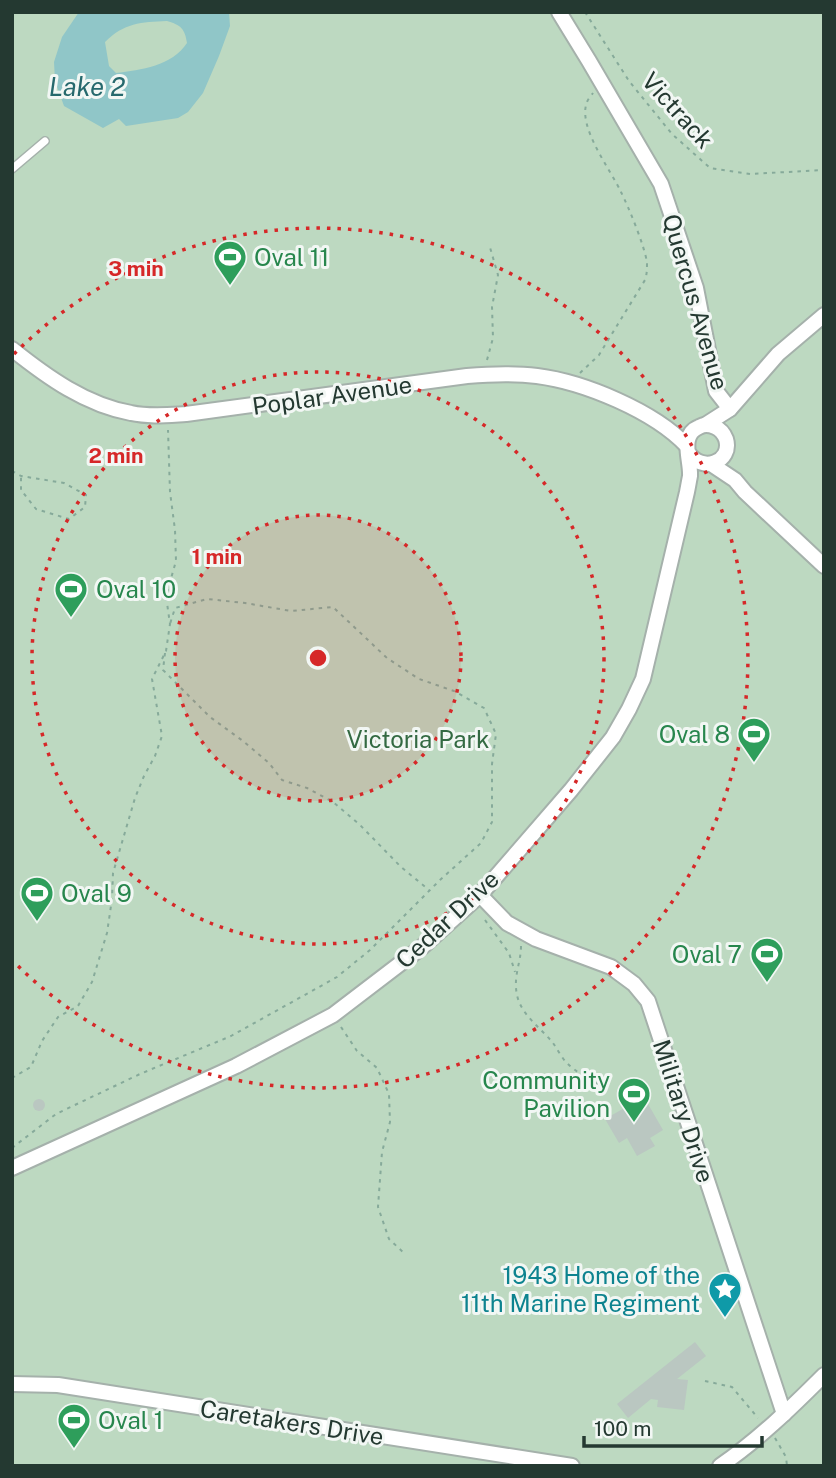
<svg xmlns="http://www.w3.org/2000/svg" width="836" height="1478" font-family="'Public Sans',sans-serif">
<rect width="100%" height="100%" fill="#e2eae5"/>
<rect fill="#bdd9c1" x="12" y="12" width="812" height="1454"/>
<path fill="#90c6c8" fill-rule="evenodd" d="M79,12h150l1,14 -11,30 -16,37 -15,19 -10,6 -52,8 -7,-7 -16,9 -39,-22 -9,-25 -1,-19 8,-25zM167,21c14,4 18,8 20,22 -15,23 -46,27 -71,30l-7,-7 -4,-24c19,-19 36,-20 62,-21z"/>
<g fill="#bac7c1">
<polygon points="644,1097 663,1130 650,1138 655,1146 637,1156 627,1138 619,1143 605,1119"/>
<circle cx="39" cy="1105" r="6"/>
<polygon points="695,1342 706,1356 677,1379 688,1380 684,1410 657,1407 658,1400 651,1399 628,1418 617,1404"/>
</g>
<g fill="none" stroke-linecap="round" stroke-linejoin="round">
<defs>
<polyline id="lane" points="12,169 45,141"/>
<g id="street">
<polyline points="559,12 589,61 661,184 696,288 716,391 730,409"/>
<path d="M12,349c35,28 74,56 119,64 18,4 37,2 55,1l281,-38c23,-2 47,-3 70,0 47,6 117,35 150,70"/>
<polyline points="705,425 730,409 778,354 824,315"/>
<polyline points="711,464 735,480 745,492 824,566"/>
<polyline points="480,895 507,923 536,939 611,967 634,984 648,1001 784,1414"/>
<path d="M12,1168l224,-102 97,-51 89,-68 58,-52 91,-105 42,-53 16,-28 14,-30 44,-187c1,-5 2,-11 3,-16 1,-16 -11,-41 9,-49 5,-3 11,-2 16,0 5,2 9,7 11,12 7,23 -25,35 -38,13"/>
<polyline points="12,1384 58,1385 572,1466"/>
<path d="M720,1466c38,-26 71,-58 104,-91"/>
</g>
</defs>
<use href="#lane" stroke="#a5b1ab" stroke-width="10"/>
<use href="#street" stroke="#a5b1ab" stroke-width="18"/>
<g stroke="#86aa9a" stroke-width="2" stroke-dasharray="3.5 5" stroke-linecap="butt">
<polyline points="585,12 629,81 672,134 710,168 750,174 824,170"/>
<polyline points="487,360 493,338 492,307 498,275 489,244"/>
<path d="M580,373l19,-18 46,-75c2,-6 2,-11 2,-17 -2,-16 -18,-55 -26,-71 -10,-22 -44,-65 -34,-90 1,-3 4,-6 6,-9"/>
<polyline points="12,471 21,476 64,483 86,495 85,507 69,519 36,509 21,490 21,476"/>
<polyline points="165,653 163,670 210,717 243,741 269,763 282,780 307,788 333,802 360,825 401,867 429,890"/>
<polyline points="485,920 509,953 515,972"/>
<path d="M521,946c0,17 -8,30 -4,49 4,20 24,33 36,48 5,7 9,16 16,22 10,9 21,15 33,21"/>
<polyline points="341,1027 357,1051 377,1068 389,1094 390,1122 382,1152 378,1207 389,1239 404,1253"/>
<polyline points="12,1078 31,1067 42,1041 58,1017 78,1006 92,982 107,933 112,899 113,873 135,798 144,776 155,756 162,736 152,679 166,651 170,624 166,596 176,561 175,530 170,492 168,430"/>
<polyline points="12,1148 56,1114 140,1074 231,1036 337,977 370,950 440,880 481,843 492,822 492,764 496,734 484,708 454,691 419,679 387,658 333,607 291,611 245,603 207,599 175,608 170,624"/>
<polyline points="705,1381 732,1387 758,1418"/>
<polyline points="775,1438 786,1457 787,1466"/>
</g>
<use href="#lane" stroke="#fff" stroke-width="7"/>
<use href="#street" stroke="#fff" stroke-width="14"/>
</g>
<circle cx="318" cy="658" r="143" fill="#d62828" fill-opacity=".12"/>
<g fill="none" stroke="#d62828" stroke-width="3.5" stroke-dasharray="3.5 7">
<circle cx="318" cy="658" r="143"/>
<circle cx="318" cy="658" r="286"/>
<path d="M14 354A430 430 0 1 1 14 962"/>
</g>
<defs>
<symbol id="stadium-pin" viewBox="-11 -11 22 30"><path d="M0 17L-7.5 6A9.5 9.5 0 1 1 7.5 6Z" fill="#2e9e5b" stroke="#f2f7f4"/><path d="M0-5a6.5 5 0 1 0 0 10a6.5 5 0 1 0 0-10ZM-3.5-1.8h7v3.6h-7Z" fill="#fff"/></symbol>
<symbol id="sight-pin" viewBox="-11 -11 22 30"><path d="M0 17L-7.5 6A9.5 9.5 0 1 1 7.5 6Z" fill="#0f9aa8" stroke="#f2f7f4"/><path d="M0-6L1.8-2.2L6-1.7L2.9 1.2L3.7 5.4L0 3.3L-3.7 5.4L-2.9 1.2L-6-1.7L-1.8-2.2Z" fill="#fff"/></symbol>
</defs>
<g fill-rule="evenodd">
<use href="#stadium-pin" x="211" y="238" width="38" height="52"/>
<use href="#stadium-pin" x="52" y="570" width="38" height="52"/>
<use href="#stadium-pin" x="735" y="715" width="38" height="52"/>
<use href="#stadium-pin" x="18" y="874" width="38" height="52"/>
<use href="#stadium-pin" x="748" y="935" width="38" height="52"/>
<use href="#stadium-pin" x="615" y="1075" width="38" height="52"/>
<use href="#sight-pin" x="706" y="1270" width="38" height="52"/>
<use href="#stadium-pin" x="55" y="1401" width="38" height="52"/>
</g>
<g text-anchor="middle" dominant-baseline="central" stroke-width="6" stroke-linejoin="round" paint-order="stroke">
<g font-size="24" fill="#243931" stroke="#f2f7f4">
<text transform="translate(678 110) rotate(48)">Victrack</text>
<text transform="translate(696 302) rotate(74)">Quercus Avenue</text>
<text transform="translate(332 395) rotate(-8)">Poplar Avenue</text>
<text transform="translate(447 919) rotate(-43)">Cedar Drive</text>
<text transform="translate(684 1111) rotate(72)">Military Drive</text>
<text transform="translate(292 1422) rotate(9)">Caretakers Drive</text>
</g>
<g font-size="24" fill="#27864d" stroke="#f2f7f4" text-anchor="start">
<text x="254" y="257">Oval 11</text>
<text x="96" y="589">Oval 10</text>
<text x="730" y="734" text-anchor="end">Oval 8</text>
<text x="61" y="893">Oval 9</text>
<text x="742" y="954" text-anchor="end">Oval 7</text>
<text x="610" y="1080" text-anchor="end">Community<tspan x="610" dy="28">Pavilion</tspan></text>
<text x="98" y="1420">Oval 1</text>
</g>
<g font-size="24" fill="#336a42" stroke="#f2f7f4">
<text x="418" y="739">Victoria Park</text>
</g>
<g font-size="24" fill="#0d838f" stroke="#f2f7f4" text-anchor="end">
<text x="700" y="1275">1943 Home of the<tspan x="700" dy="28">11th Marine Regiment</tspan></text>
</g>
<g font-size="26" font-style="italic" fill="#26696d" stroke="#f2f7f4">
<text x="87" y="86">Lake 2</text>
</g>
</g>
<circle cx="318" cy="658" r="10" fill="#d62828" stroke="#f2f7f4" stroke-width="3.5"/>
<g font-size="21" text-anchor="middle" font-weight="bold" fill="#d62828" stroke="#f2f7f4" stroke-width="6" stroke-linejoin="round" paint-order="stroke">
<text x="136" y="276">3 min</text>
<text x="116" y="463">2 min</text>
<text x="217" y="564">1 min</text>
</g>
<rect width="836" height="1478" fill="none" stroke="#243931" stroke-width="28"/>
<path d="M584 1436v10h178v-10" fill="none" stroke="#243931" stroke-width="3.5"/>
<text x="594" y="1436" font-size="21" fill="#243931" stroke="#f2f7f4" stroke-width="5" paint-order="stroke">100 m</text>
</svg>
